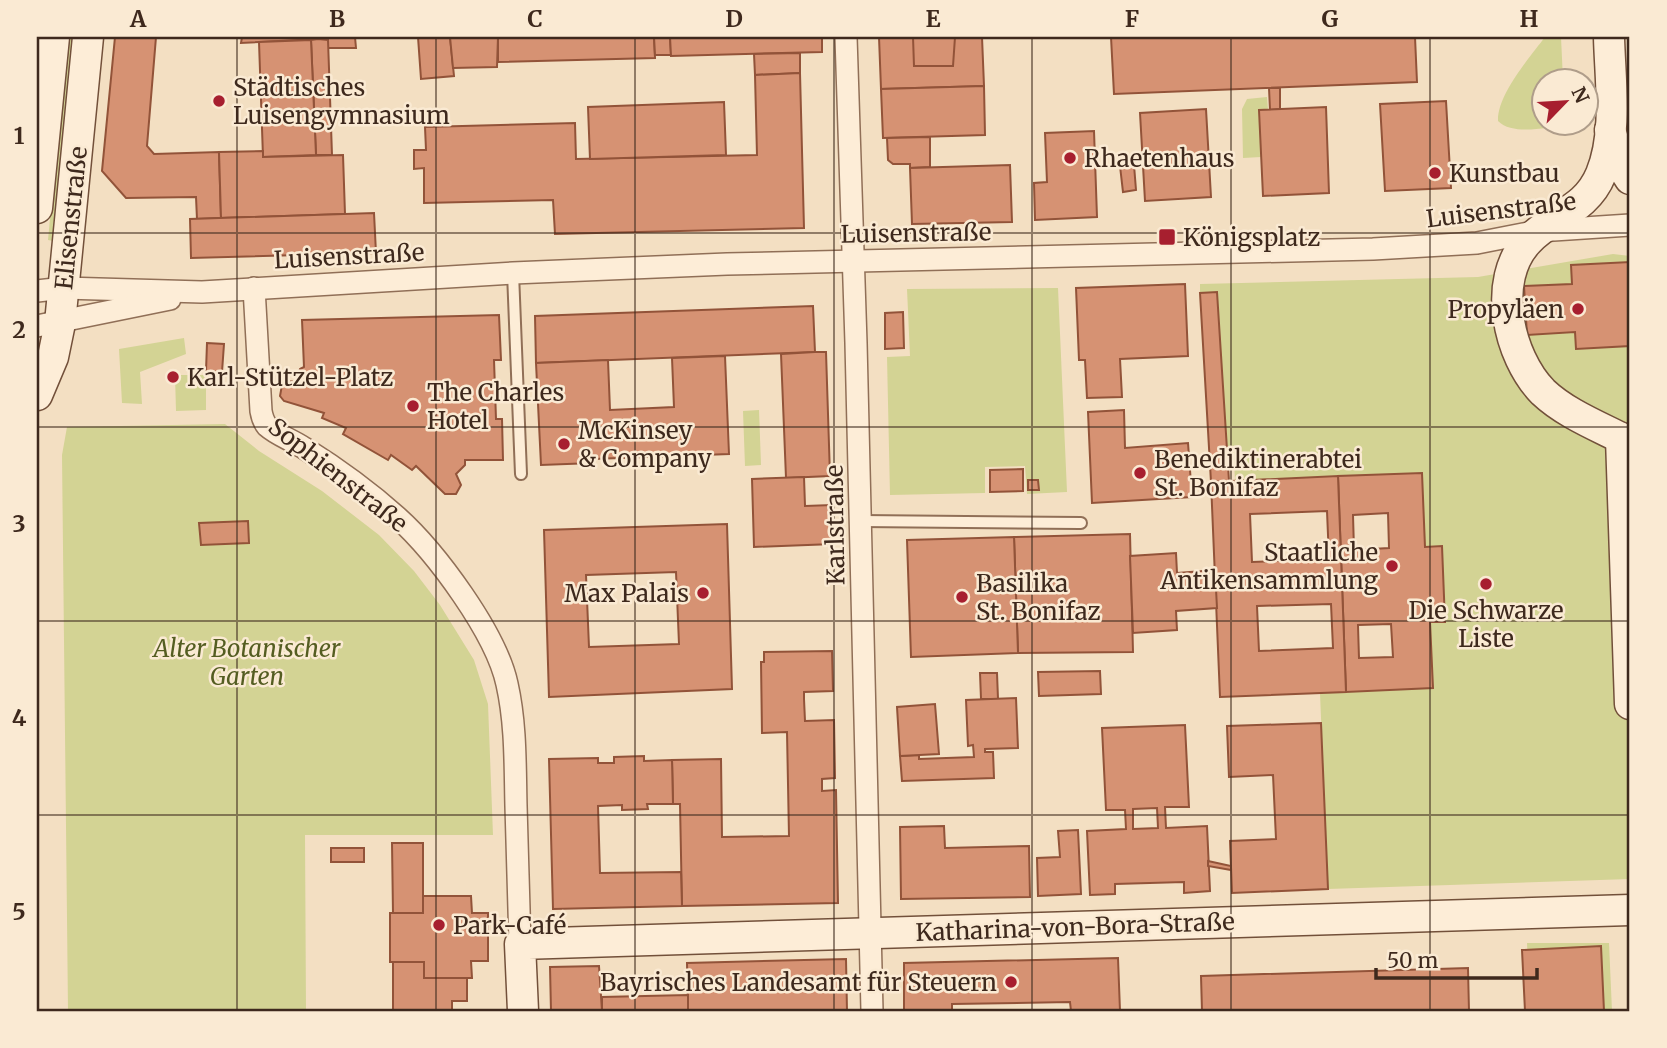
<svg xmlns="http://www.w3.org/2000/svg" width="1667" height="1048" font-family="Merriweather,serif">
<rect width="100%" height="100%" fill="#f3dfc2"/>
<g fill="#d3d394">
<polygon points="67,37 75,37 53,241 48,240"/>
<path d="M1545,37h16l2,43h-19v42l21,1v3c-19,1 -52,10 -67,-5 -1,-26 32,-64 47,-84z"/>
<polygon points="1267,97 1268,110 1259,110 1261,157 1243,158 1242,109 1247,99"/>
<polygon points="1613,254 1630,256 1630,879 1328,889 1320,693 1432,688 1430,622 1445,621 1442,547 1425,547 1422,473 1235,481 1234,461 1228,461 1217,293 1200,293 1200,284 1478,277"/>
<polygon points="1058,288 1067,492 1027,494 1025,466 985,467 985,493 890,495 887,357 910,356 907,289"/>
<polygon points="184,338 186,354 140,372 142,404 122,403 119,349"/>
<polygon points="206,375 206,410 176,411 175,375"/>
<polygon points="759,410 761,465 745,466 743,411"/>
<polygon points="225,424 259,451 322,491 379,535 414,571 440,605 474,660 488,704 493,835 305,835 306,1011 68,1011 62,455 67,427"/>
<polygon points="1527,943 1609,943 1612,1011 1530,1011"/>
</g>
<g fill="#d69273" stroke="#925339" stroke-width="2" fill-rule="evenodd">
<polygon points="115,37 156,37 147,146 154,154 219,152 221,218 197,219 196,197 126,198 102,171"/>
<polygon points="242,37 318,37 318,39 241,43"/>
<polygon points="318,37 355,37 356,48 328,48 328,40 318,39"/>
<polygon points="418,37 450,37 454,76 421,79"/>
<polygon points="450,37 498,37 497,67 453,68"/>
<polygon points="498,37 654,37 655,58 498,62"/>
<polygon points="654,37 670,37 671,55 655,55"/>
<polygon points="670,37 822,37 822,52 671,56"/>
<polygon points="879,37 982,37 984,86 881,89"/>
<polygon points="913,37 955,37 953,66 914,66"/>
<polygon points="1111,37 1415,37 1417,82 1114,94"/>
<polygon points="318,39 328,40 332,155 316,155 311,40"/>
<polygon points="311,40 316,155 263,157 259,42"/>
<polygon points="800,53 800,73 755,75 754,54"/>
<polygon points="800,73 804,228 555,234 553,200 424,203 424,168 414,169 414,150 426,150 425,127 575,123 576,159 757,155 755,75"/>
<polygon points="984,86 985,135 883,138 881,89"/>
<polygon points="1269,88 1280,88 1280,109 1270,110"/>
<polygon points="1446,101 1451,188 1385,191 1380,104"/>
<polygon points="724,102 726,155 590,159 588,107"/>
<polygon points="1326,107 1329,193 1263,196 1259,110"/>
<polygon points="1206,109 1211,197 1145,201 1140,113"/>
<polygon points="1094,131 1097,217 1035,220 1034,183 1047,182 1045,133"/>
<polygon points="930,137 930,167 910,168 910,164 893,164 888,160 887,138"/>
<polygon points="263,151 263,157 343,155 345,214 221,218 219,152"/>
<polygon points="1010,165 1012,222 912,224 910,168"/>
<polygon points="1134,165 1136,190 1123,192 1120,166"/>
<polygon points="374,213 376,253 191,258 190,219"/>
<polygon points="1630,262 1630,346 1576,349 1575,332 1527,335 1524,286 1572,284 1571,265"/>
<polygon points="1185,284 1188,356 1120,359 1122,397 1087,398 1085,360 1079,360 1076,288"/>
<polygon points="1217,292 1229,481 1211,482 1200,293"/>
<polygon points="813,306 815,352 536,363 535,316"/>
<polygon points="903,312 904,348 885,349 885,313"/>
<polygon points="499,315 501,360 494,360 496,419 502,419 503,460 465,460 465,465 456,474 461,485 456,494 445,494 416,466 412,470 391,455 388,460 343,434 346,428 322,418 324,413 284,401 280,396 282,385 288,381 296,382 300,369 304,367 302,320"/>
<polygon points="207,343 224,344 222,372 206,371"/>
<polygon points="815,352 826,352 830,476 786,478 781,354"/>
<polygon points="725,356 729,454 593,459 593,463 541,465 536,363 608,360 610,410 674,407 672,358"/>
<polygon points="1124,410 1125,448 1188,443 1192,497 1092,503 1088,412"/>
<polygon points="1023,469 1023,491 990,492 990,470"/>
<path d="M1422,473l3,74 17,-1 3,76h-15l3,66 -87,4 -8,-216zM1388,513l1,35 -35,2 -1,-35zM1391,624l2,33 -34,1 -1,-33z"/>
<path d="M1338,476l8,216 -126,5 -9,-215zM1327,511l2,48 -77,3 -2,-48zM1331,604l2,44 -74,3 -2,-45z"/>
<polygon points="804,477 805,506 832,505 833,544 754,547 752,479"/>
<polygon points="1028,480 1038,480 1039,490 1028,490"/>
<polygon points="248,521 249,543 201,545 199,523"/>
<path d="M727,524l5,165 -183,8 -5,-167zM676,572l3,72 -90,3 -3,-72z"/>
<polygon points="1130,534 1133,652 1018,653 1014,537"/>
<polygon points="1014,537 1018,653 911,657 907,540"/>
<polygon points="1176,553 1177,573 1215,570 1217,608 1176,611 1177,630 1133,633 1130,556"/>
<polygon points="832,651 833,691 804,692 804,699 805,721 834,720 835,778 822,779 822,791 836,790 838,903 682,906 680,804 673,804 672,760 721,759 722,837 789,836 787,732 762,733 761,662 764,662 764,652"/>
<polygon points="1100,671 1101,694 1039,696 1038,672"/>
<polygon points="980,673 997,673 998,699 981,699"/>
<polygon points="1016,698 1018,748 985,749 985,752 993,752 994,778 902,781 900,756 919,755 919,759 974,757 973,745 968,746 966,700"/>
<polygon points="935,704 939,754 900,756 897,707"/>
<polygon points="1321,723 1328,889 1232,893 1230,841 1276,839 1273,775 1229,777 1227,726"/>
<path d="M1185,725l4,82h-24l1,21 41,-2 3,65 -26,2v-11l-69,2v10l-25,1 -3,-64 39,-2 -1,-19h-19l-4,-82zM1157,808l1,20 -25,1v-20z"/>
<polygon points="644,756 644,761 672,760 673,804 647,804 648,809 622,810 622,805 598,806 600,873 681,872 682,906 553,909 549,759 598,758 598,763 614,763 614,757"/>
<polygon points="944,826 945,848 1029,846 1030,897 901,899 900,827"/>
<polygon points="1078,830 1081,894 1038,896 1037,858 1060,857 1058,831"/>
<polygon points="392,843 423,843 423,913 393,913"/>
<rect x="331" y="848" width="33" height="14"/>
<polygon points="1208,861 1231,866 1231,870 1208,866"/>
<polygon points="423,896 471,896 472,913 488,913 488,961 471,961 472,978 424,978 424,962 390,962 390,913 423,913"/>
<polygon points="1601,946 1604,1011 1525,1011 1522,950"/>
<polygon points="1118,958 1120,1011 1071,1011 1070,1002 952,1004 952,1011 904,1011 904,963"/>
<polygon points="846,959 847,1011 688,1011 687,963"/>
<polygon points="393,962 424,962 424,978 467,978 467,1001 452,1001 452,1011 393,1011"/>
<polygon points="599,966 602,1011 551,1011 550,967"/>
<polygon points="1468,968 1469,1011 1202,1011 1201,976"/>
<polygon points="688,995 688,1011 602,1011 602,997"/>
</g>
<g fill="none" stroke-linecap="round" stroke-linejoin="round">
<defs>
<g id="lane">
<polyline points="513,273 521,474"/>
<polyline points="861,521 1081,523"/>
</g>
<g id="street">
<polyline points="846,37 856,343 872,1011"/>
<path d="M254,288l7,123c1,6 2,10 6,15 10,9 25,14 37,22 32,20 65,44 93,69 39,35 99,116 110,167 9,40 8,81 9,122 1,46 3,92 4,138"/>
<polyline points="37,291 64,288 202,292 513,273 727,264 1373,249 1477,243 1538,231 1630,225"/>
<polyline points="37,326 170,299"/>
</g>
<g id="secondary">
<path d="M1609,37c1,43 9,96 -8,137 -15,37 -49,41 -73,67 -37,39 -20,115 15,151 21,20 52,33 78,46"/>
<polyline points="1610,130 1621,165 1630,179"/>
<polyline points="37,208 54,37"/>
<polyline points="37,395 53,357 60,323 88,37"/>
<polyline points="1621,438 1630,704"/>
<polyline points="523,1011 520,944 1630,910"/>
</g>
</defs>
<use href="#lane" stroke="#906f57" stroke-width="14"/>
<use href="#street" stroke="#906f57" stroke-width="24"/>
<use href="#secondary" stroke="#72503a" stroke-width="33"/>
<use href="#lane" stroke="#fdedd7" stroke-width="10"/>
<use href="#street" stroke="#fdedd7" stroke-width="21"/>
<use href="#secondary" stroke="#fdedd7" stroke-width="30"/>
</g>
<path fill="none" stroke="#3e291d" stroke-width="2" stroke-opacity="0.55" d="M237,37v974M436,37v974M635,37v974M834,37v974M1032,37v974M1231,37v974M1430,37v974M37,233h1593M37,427h1593M37,621h1593M37,815h1593"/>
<g fill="#a71f2f" stroke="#faead3" stroke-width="2.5">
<circle cx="219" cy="101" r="7"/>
<circle cx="1070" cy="158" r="7"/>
<circle cx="1435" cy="173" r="7"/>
<rect x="1158" y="228" width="18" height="18" rx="3.5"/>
<circle cx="1578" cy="309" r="7"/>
<circle cx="173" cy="377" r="7"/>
<circle cx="413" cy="406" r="7"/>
<circle cx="564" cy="444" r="7"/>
<circle cx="1140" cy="473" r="7"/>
<circle cx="1392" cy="566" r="7"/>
<circle cx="1486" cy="584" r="7"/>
<circle cx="703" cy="593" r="7"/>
<circle cx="962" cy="597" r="7"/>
<circle cx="439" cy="925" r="7"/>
<circle cx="1011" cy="982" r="7"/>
</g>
<g text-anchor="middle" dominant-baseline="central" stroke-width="5" stroke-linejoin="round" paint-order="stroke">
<g font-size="24" fill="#3e291d" stroke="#faead3" text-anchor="start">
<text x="233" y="87">Städtisches<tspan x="233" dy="28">Luisengymnasium</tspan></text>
<text x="1084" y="158">Rhaetenhaus</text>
<text x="1449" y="173">Kunstbau</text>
<text x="1183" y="237">Königsplatz</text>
<text x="1564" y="309" text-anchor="end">Propyläen</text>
<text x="187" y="377">Karl-Stützel-Platz</text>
<text x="427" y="392">The Charles<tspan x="427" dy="28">Hotel</tspan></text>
<text x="578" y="430">McKinsey<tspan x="578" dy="28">&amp; Company</tspan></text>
<text x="1154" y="459">Benediktinerabtei<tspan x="1154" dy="28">St. Bonifaz</tspan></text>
<text x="1378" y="552" text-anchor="end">Staatliche<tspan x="1378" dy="28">Antikensammlung</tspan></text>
<text x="976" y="583">Basilika<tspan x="976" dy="28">St. Bonifaz</tspan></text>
<text x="689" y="593" text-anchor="end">Max Palais</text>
<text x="1486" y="610" text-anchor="middle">Die Schwarze<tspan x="1486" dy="28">Liste</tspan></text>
<text x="453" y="925">Park-Café</text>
<text x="997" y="982" text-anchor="end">Bayrisches Landesamt für Steuern</text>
</g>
<g font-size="24" fill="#3e291d" stroke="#faead3">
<text transform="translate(1501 210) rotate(-7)">Luisenstraße</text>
<text transform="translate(71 218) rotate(-84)">Elisenstraße</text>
<text transform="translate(916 233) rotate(-1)">Luisenstraße</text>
<text transform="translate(349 256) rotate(-3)">Luisenstraße</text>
<text transform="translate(338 475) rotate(38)">Sophienstraße</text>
<text transform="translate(835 525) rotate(-91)">Karlstraße</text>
<text transform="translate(1075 927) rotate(-2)">Katharina-von-Bora-Straße</text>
</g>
<g font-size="24" font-style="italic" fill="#545d21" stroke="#faead3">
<text x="247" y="648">Alter Botanischer<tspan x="247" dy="28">Garten</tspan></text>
</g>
</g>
<rect width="1667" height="1048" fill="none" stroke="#faead3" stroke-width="77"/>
<g transform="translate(1565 102) rotate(65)"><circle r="33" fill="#faead3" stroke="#af9d8a" stroke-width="2"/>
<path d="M0-5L12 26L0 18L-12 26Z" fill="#a71f2f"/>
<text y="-10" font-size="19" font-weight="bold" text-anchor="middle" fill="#3e291d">N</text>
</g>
<path d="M1376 968v10h161v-10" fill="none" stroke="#3e291d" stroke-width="3.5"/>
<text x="1387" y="968" font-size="21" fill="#3e291d" stroke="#faead3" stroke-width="5" paint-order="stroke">50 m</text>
<rect x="38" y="38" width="1590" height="972" fill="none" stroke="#3e291d" stroke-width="2.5"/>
<g font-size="23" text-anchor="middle" font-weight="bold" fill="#3e291d">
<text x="138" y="27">A</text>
<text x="337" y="27">B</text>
<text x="535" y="27">C</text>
<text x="734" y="27">D</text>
<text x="933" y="27">E</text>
<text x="1132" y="27">F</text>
<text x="1330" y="27">G</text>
<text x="1529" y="27">H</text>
<text x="19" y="144">1</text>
<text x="19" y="338">2</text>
<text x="19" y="532">3</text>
<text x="19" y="726">4</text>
<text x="19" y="920">5</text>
</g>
</svg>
